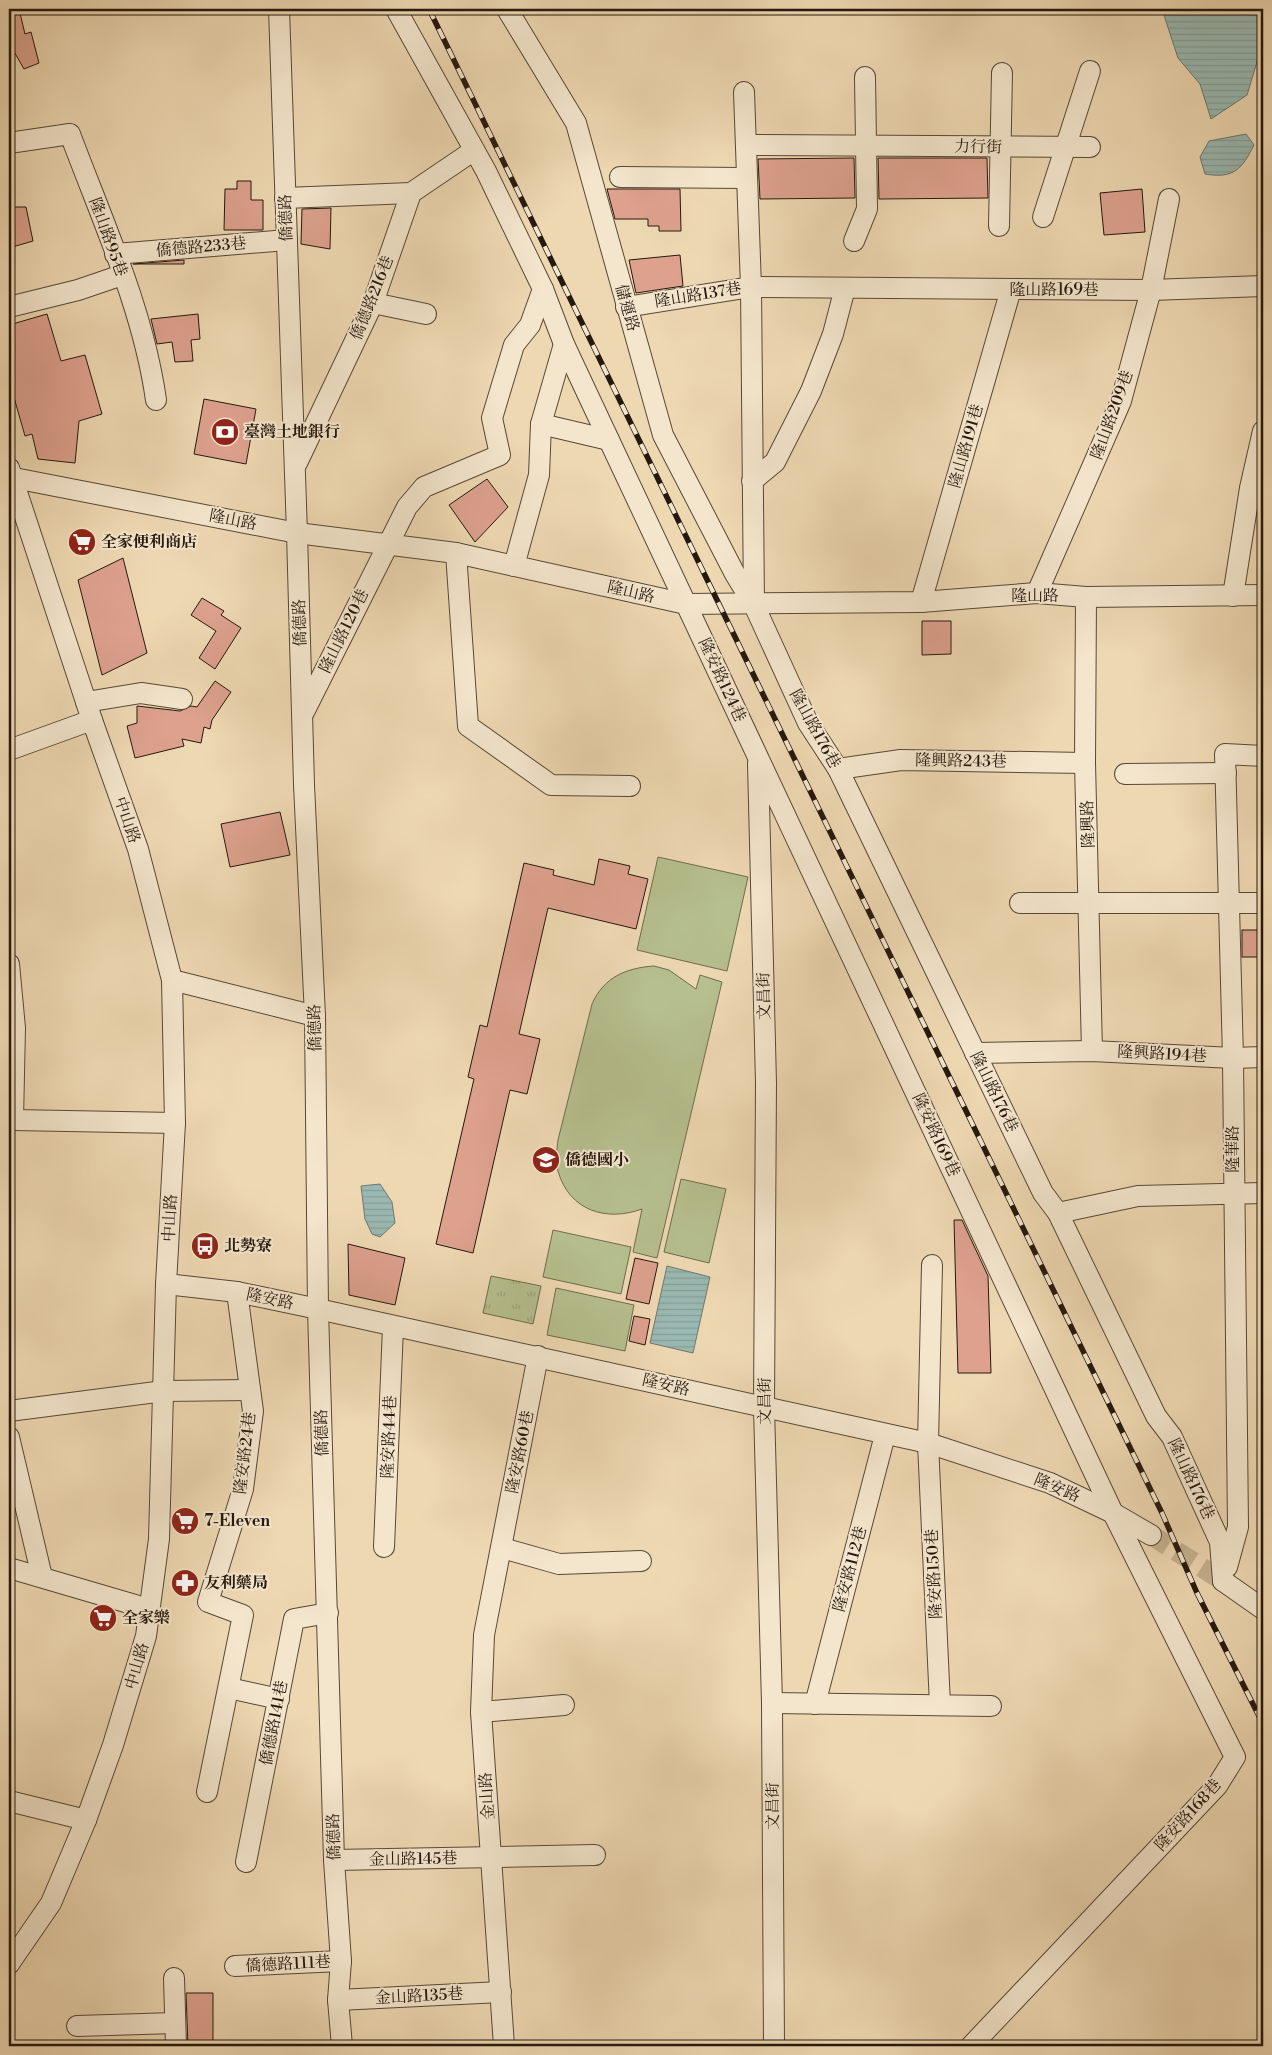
<svg xmlns="http://www.w3.org/2000/svg" width="1272" height="2055" font-family="'Libre Bodoni','Noto Serif TC',serif">
<defs>
<pattern id="grass-tufts" width="24" height="20" patternUnits="userSpaceOnUse" patternTransform="scale(1.25)"><rect width="24" height="20" fill="#b6bf8e"/><path d="M3 7l-1-3M5 7V3M7 7l1-3M15 17l-1-3M17 17v-4M19 17l1-3" fill="none" stroke="#9ca379"/></pattern>
<pattern id="water-rules" width="6" height="5" patternUnits="userSpaceOnUse" patternTransform="scale(1.25)"><rect width="6" height="5" fill="#9ab9b2"/><path d="M0 2.5h6" fill="none" stroke="#859e98"/></pattern>
</defs>
<rect width="100%" height="100%" fill="#eed8b2"/>
<filter id="stains"><feTurbulence type="fractalNoise" baseFrequency=".004" numOctaves="4"/><feColorMatrix values="0 0 0 0 .2 0 0 0 0 .09 0 0 0 0 .02 0 0 0 .5 -.17"/></filter>
<radialGradient id="worn" r=".72"><stop offset=".6" stop-color="#630" stop-opacity="0"/><stop offset="1" stop-color="#630" stop-opacity=".3"/></radialGradient>
<polygon fill="url(#grass-tufts)" stroke="#6e6c4e" points="491,1276 541,1286 533,1324 483,1313"/>
<g fill="#b6bf8e" stroke="#6e6c4e">
<polygon points="658,857 748,877 727,971 637,950"/>
<path d="M654,966l15,4 27,19 4,-14 22,7 -65,276 -24,-6 9,-43c-35,13 -73,2 -84,-38 -3,-9 -1,-21 0,-31l34,-136c12,-27 34,-36 62,-38z"/>
<polygon points="681,1179 726,1189 709,1263 664,1252"/>
<polygon points="553,1230 631,1247 621,1294 543,1277"/>
<polygon points="556,1288 634,1305 625,1351 547,1335"/>
</g>
<g fill="url(#water-rules)" stroke="#6b7970">
<polygon points="1162,9 1263,9 1263,42 1247,95 1211,119 1200,84 1178,58"/>
<path d="M1246,134l8,11c-12,24 -20,34 -49,29l-5,-17 9,-16z"/>
<polygon points="380,1184 392,1202 395,1223 380,1237 372,1234 365,1219 361,1186"/>
<polygon points="667,1266 710,1277 693,1353 650,1343"/>
</g>
<g fill="#dda18e" stroke="#25180e">
<polygon points="9,9 19,9 25,34 31,32 39,63 24,69 12,48 9,49"/>
<polygon points="854,158 855,198 760,199 758,159"/>
<polygon points="878,158 987,158 988,198 879,199"/>
<polygon points="237,181 251,181 251,200 263,200 263,230 224,230 225,189 237,189"/>
<polygon points="607,189 680,189 681,231 659,231 659,226 648,226 648,219 615,219"/>
<polygon points="1142,189 1145,232 1104,235 1100,193"/>
<polygon points="9,207 26,207 33,241 9,248"/>
<polygon points="331,208 330,249 301,244 302,209"/>
<polygon points="680,255 683,286 636,293 629,260"/>
<polygon points="184,260 184,264 133,264"/>
<polygon points="47,314 61,361 85,355 102,414 79,421 75,463 38,459 32,434 25,436 9,380 9,325"/>
<polygon points="198,314 200,339 191,340 193,361 175,362 172,342 157,344 151,319"/>
<polygon points="204,399 256,409 246,464 194,454"/>
<polygon points="487,479 508,507 475,542 449,505"/>
<polygon points="123,558 147,653 102,675 78,580"/>
<polygon points="202,598 224,611 221,615 241,628 215,669 199,658 216,631 191,615"/>
<polygon points="922,621 951,621 951,654 922,655"/>
<polygon points="215,681 231,692 212,720 210,729 204,727 201,743 182,739 184,746 135,758 127,726 137,723 137,706 180,711 191,706 197,707"/>
<polygon points="280,812 290,855 230,867 221,824"/>
<polygon points="599,859 630,866 628,874 648,879 636,929 548,908 519,1034 540,1039 527,1094 510,1090 473,1253 436,1244 474,1079 468,1077 480,1025 487,1027 524,863 554,870 553,875 594,885"/>
<rect x="1242" y="930" width="21" height="27"/>
<polygon points="954,1220 962,1220 988,1276 991,1373 958,1373"/>
<polygon points="348,1244 405,1258 395,1305 349,1295"/>
<polygon points="635,1258 658,1263 649,1304 626,1299"/>
<polygon points="634,1316 650,1319 645,1345 629,1341"/>
<polygon points="186,1993 213,1993 213,2046 188,2046"/>
</g>
<g fill="none" stroke-linecap="round" stroke-linejoin="round">
<polyline stroke="#c6b291" stroke-width="20" stroke-dasharray="20 10" stroke-linecap="butt" points="1151,1535 1223,1581"/>
<defs>
<g id="minor">
<polyline points="279,9 297,533 304,785 315,1016 318,1309 334,1860 341,1961 338,2000 342,2046"/>
<polyline points="396,9 486,171 543,289 564,344 609,440 1113,1513 1235,1757 1217,1786 971,2046"/>
<polyline points="507,9 576,123 663,435 735,574 754,605 808,723 838,769 1043,1193 1058,1213 1156,1416 1172,1437 1220,1542 1223,1581"/>
<polyline points="744,92 751,287 754,605"/>
<path d="M9,143l61,-9c32,86 73,174 86,266"/>
<polyline points="747,145 1090,147"/>
<polyline points="620,177 746,178"/>
<polyline points="285,198 411,193"/>
<polyline points="1043,217 1090,71"/>
<polyline points="999,226 1002,73"/>
<polyline points="854,241 867,209 865,77"/>
<polyline points="115,254 287,240"/>
<polyline points="373,303 426,314"/>
<polyline points="9,307 78,290 122,275"/>
<polyline points="626,307 751,287 1151,290 1263,286"/>
<polyline points="541,424 609,440"/>
<polyline points="297,463 373,303 411,193 473,151"/>
<polyline points="9,468 92,720 138,849 172,980 175,1123 166,1284 159,1539 146,1636 113,1745 86,1820 51,1903 9,1964"/>
<polyline points="9,477 297,533 456,553 686,604 921,602 1037,593 1086,597 1263,595"/>
<polyline points="752,481 775,462 811,391 833,334 845,288"/>
<polyline points="456,553 468,726 551,785 630,786"/>
<polyline points="514,566 539,475 541,424 564,344"/>
<polyline points="1037,593 1121,401 1151,290 1169,199"/>
<polyline points="1233,596 1250,488 1263,431"/>
<polyline points="1086,597 1085,763 1092,1051"/>
<polyline points="921,602 1011,289"/>
<polyline points="86,702 141,693 182,699"/>
<polyline points="304,712 407,507 424,487 500,455 492,418 514,345 530,325 543,289"/>
<polyline points="9,750 92,720"/>
<polyline points="758,763 766,1083 764,1408 772,1703 774,2046"/>
<polyline points="838,769 901,760 1085,763"/>
<polyline points="1125,774 1226,773"/>
<polyline points="1020,903 1263,903"/>
<polyline points="9,964 15,1028 13,1120 9,1119"/>
<polyline points="172,980 315,1016"/>
<polyline points="975,1053 1092,1051 1233,1058 1263,1057"/>
<polyline points="13,1120 175,1123"/>
<polyline points="1058,1213 1138,1196 1263,1193"/>
<polyline points="932,1265 928,1443 940,1705"/>
<polyline points="166,1284 237,1292 318,1309 928,1443 1050,1483 1113,1513 1151,1535"/>
<polyline points="9,1411 164,1391 250,1390"/>
<polyline points="9,1437 42,1577"/>
<polyline points="384,1547 393,1327"/>
<polyline points="502,1548 559,1564 641,1561"/>
<polyline points="1227,1567 1238,1527 1233,1058 1225,754 1263,756"/>
<polyline points="9,1568 149,1609"/>
<polyline points="1223,1581 1263,1609"/>
<polyline points="229,1688 279,1699"/>
<polyline points="772,1703 991,1706"/>
<polyline points="815,1704 885,1435"/>
<polyline points="481,1712 564,1705"/>
<polyline points="207,1792 243,1615 208,1602 243,1489 253,1411 237,1292"/>
<polyline points="9,1801 86,1820"/>
<polyline points="334,1860 595,1855"/>
<polyline points="246,1862 294,1619 328,1613"/>
<polyline points="235,1966 341,1961"/>
<polyline points="174,1978 176,2046"/>
<polyline points="338,2000 501,1992"/>
<polyline points="77,2026 175,2023"/>
<polyline points="504,2046 481,1712 484,1635 538,1356"/>
</g>
</defs>
<use href="#minor" stroke="#574837" stroke-width="22"/>
<use href="#minor" stroke="#f4e6cd" stroke-width="20"/>
<defs>
<polyline id="rail" points="429,9 1162,1513 1197,1593 1263,1724"/>
</defs>
<use href="#rail" stroke="#25180e" stroke-width="5.5"/>
<use href="#rail" stroke="#f4e6cd" stroke-width="4" stroke-dasharray="11" stroke-linecap="butt"/>
</g>
<defs>
<symbol id="bank-disc" viewBox="-11 -11 22 22"><circle r="9.5" fill="#8f2418" stroke="#f4e6cd"/><path d="M-6-4H6V4H-6ZM0-2.3a2.3 2.3 0 1 0 0 4.6a2.3 2.3 0 1 0 0-4.6Z" fill="#fff"/></symbol>
<symbol id="supermarket-disc" viewBox="-11 -11 22 22"><circle r="9.5" fill="#8f2418" stroke="#f4e6cd"/><path d="M-6-5.5h2.5l.6 2H6L4.5 2H-2.5L-4.4-4H-6ZM-1.5 3.2a1.3 1.3 0 1 0 .1 0ZM3 3.2a1.3 1.3 0 1 0 .1 0Z" fill="#fff"/></symbol>
<symbol id="school-disc" viewBox="-11 -11 22 22"><circle r="9.5" fill="#8f2418" stroke="#f4e6cd"/><path d="M0-5L7-2L0 1L-7-2ZM-4 1L0 2.5L4 1V4Q0 6-4 4Z" fill="#fff"/></symbol>
<symbol id="bus-disc" viewBox="-11 -11 22 22"><circle r="9.5" fill="#8f2418" stroke="#f4e6cd"/><path d="M-5-6H5V4H4V6H2V4H-2V6H-4V4H-5ZM-3.5-4V0h7V-4ZM-3.5 1.2v1.5H-2V1.2ZM2 1.2v1.5H3.5V1.2Z" fill="#fff"/></symbol>
<symbol id="pharmacy-disc" viewBox="-11 -11 22 22"><circle r="9.5" fill="#8f2418" stroke="#f4e6cd"/><path d="M-2-6h4v4h4v4h-4v4h-4v-4h-4v-4h4Z" fill="#fff"/></symbol>
</defs>
<g fill-rule="evenodd">
<use href="#bank-disc" x="209" y="416" width="32" height="32"/>
<use href="#supermarket-disc" x="66" y="526" width="32" height="32"/>
<use href="#school-disc" x="530" y="1144" width="32" height="32"/>
<use href="#bus-disc" x="189" y="1230" width="32" height="32"/>
<use href="#supermarket-disc" x="169" y="1505" width="32" height="32"/>
<use href="#pharmacy-disc" x="169" y="1567" width="32" height="32"/>
<use href="#supermarket-disc" x="87" y="1602" width="32" height="32"/>
</g>
<g text-anchor="middle" dominant-baseline="central" stroke-width="4" stroke-linejoin="round" paint-order="stroke">
<g font-size="16" fill="#25180e" stroke="#f4e6cd">
<text transform="translate(978 147) rotate(1)">力行街</text>
<text transform="translate(286 218) rotate(-92)">僑德路</text>
<text transform="translate(108 237) rotate(70)">隆山路95巷</text>
<text transform="translate(201 247) rotate(-5)">僑德路233巷</text>
<text x="1054" y="290">隆山路169巷</text>
<text transform="translate(698 295) rotate(-9)">隆山路137巷</text>
<text transform="translate(372 298) rotate(-68)">僑德路216巷</text>
<text transform="translate(627 308) rotate(74)">儲運路</text>
<text transform="translate(1112 415) rotate(-70)">隆山路209巷</text>
<text transform="translate(966 446) rotate(-74)">隆山路191巷</text>
<text transform="translate(233 520) rotate(11)">隆山路</text>
<text transform="translate(631 592) rotate(13)">隆山路</text>
<text x="1035" y="596">隆山路</text>
<text transform="translate(300 623) rotate(-92)">僑德路</text>
<text transform="translate(344 631) rotate(-64)">隆山路120巷</text>
<text transform="translate(722 680) rotate(65)">隆安路124巷</text>
<text transform="translate(815 729) rotate(61)">隆山路176巷</text>
<text transform="translate(961 761) rotate(1)">隆興路243巷</text>
<text transform="translate(127 820) rotate(71)">中山路</text>
<text transform="translate(1088 824) rotate(-92)">隆興路</text>
<text transform="translate(764 996) rotate(-91)">文昌街</text>
<text transform="translate(315 1028) rotate(-91)">僑德路</text>
<text transform="translate(1162 1054) rotate(3)">隆興路194巷</text>
<text transform="translate(994 1092) rotate(64)">隆山路176巷</text>
<text transform="translate(936 1135) rotate(65)">隆安路169巷</text>
<text transform="translate(1233 1149) rotate(-90)">隆華路</text>
<text transform="translate(170 1218) rotate(-87)">中山路</text>
<text transform="translate(270 1299) rotate(12)">隆安路</text>
<text transform="translate(666 1385) rotate(13)">隆安路</text>
<text transform="translate(765 1401) rotate(-90)">文昌街</text>
<text transform="translate(322 1433) rotate(-92)">僑德路</text>
<text transform="translate(389 1437) rotate(-88)">隆安路44巷</text>
<text transform="translate(520 1452) rotate(-79)">隆安路60巷</text>
<text transform="translate(245 1453) rotate(-83)">隆安路24巷</text>
<text transform="translate(1191 1479) rotate(65)">隆山路176巷</text>
<text transform="translate(1057 1488) rotate(23)">隆安路</text>
<text transform="translate(850 1569) rotate(-75)">隆安路112巷</text>
<text transform="translate(934 1574) rotate(-93)">隆安路150巷</text>
<text transform="translate(137 1666) rotate(-74)">中山路</text>
<text transform="translate(274 1723) rotate(-79)">僑德路141巷</text>
<text transform="translate(487 1796) rotate(-94)">金山路</text>
<text transform="translate(773 1806) rotate(-90)">文昌街</text>
<text transform="translate(1188 1815) rotate(-48)">隆安路168巷</text>
<text transform="translate(334 1837) rotate(-92)">僑德路</text>
<text transform="translate(413 1859) rotate(-1)">金山路145巷</text>
<text transform="translate(288 1964) rotate(-3)">僑德路111巷</text>
<text transform="translate(419 1996) rotate(-3)">金山路135巷</text>
</g>
<g font-size="16" font-weight="bold" fill="#25180e" stroke="#f4e6cd" text-anchor="start">
<text x="244" y="432">臺灣土地銀行</text>
<text x="101" y="542">全家便利商店</text>
<text x="565" y="1160">僑德國小</text>
<text x="224" y="1246">北勢寮</text>
<text x="204" y="1521">7-Eleven</text>
<text x="204" y="1583">友利藥局</text>
<text x="122" y="1618">全家樂</text>
</g>
</g>
<rect width="1272" height="2055" fill="none" stroke="#eed8b2" stroke-width="30"/>
<rect x="10" y="10" width="1252" height="2035" fill="none" stroke="#25180e" stroke-width="2.5"/>
<rect x="15" y="15" width="1242" height="2025" fill="none" stroke="#25180e"/>
<rect width="100%" height="100%" filter="url(#stains)"/>
<rect width="100%" height="100%" fill="url(#worn)"/>
</svg>
